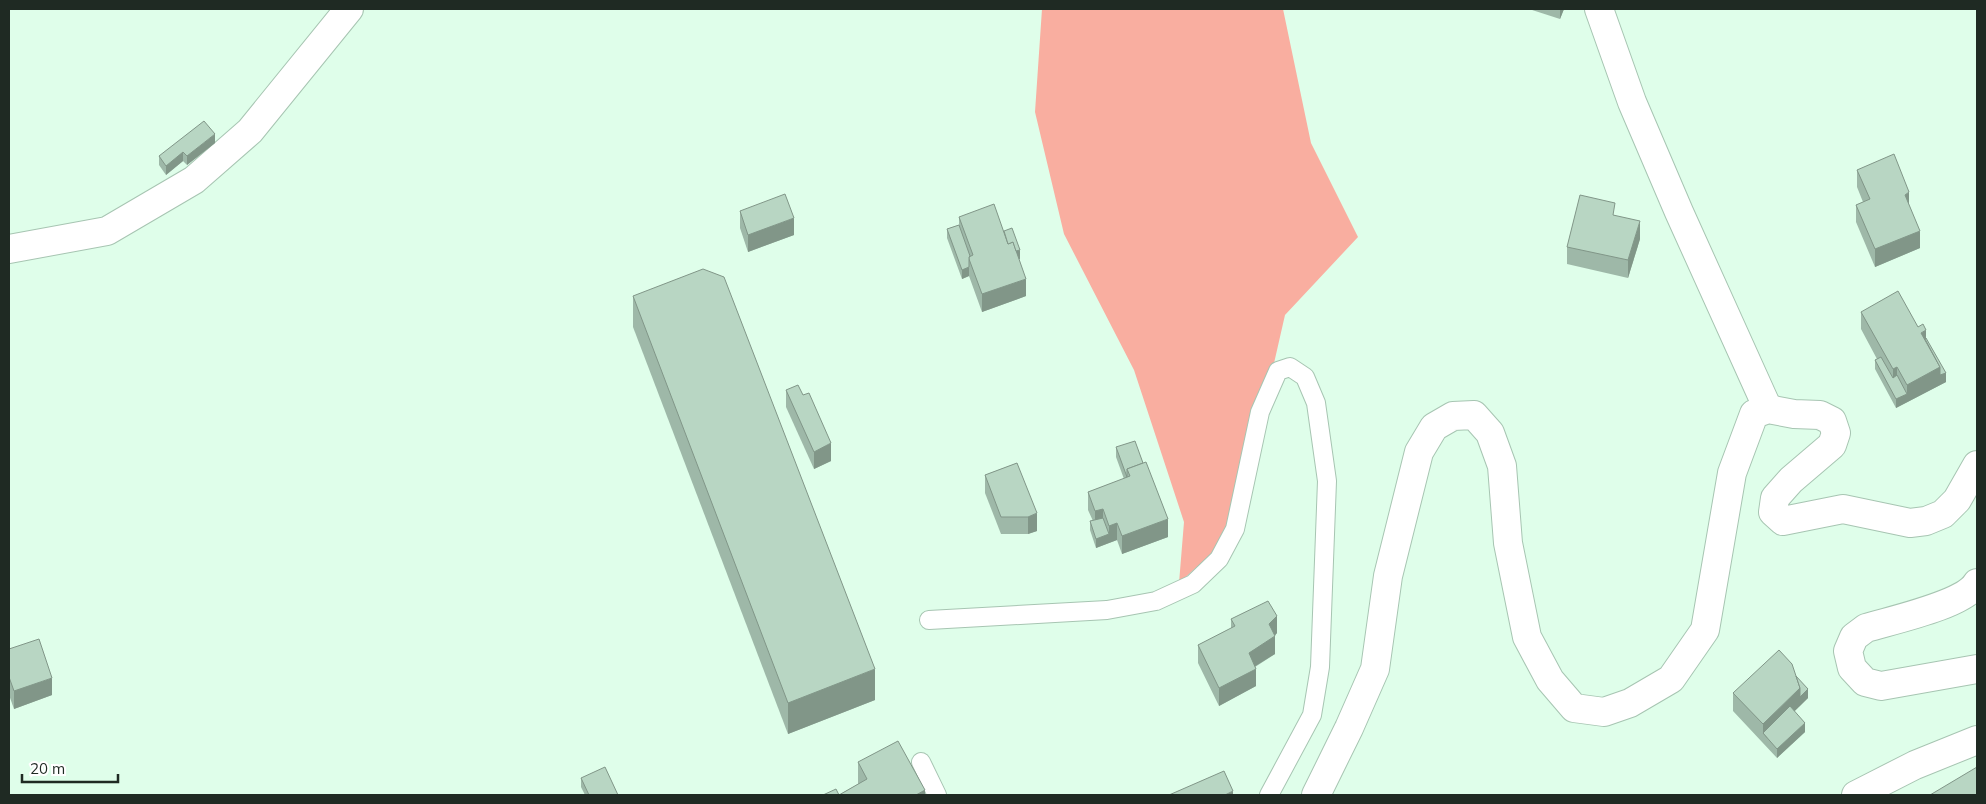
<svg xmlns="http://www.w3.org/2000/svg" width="1986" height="804" font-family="Mulish,sans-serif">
<rect width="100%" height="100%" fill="#dffeea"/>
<polygon fill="#f9aea0" points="1042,9 1283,9 1311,143 1358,237 1285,315 1254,451 1229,538 1179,583 1184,522 1134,370 1064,234 1035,112"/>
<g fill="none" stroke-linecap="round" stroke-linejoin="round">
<defs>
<g id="service">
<polyline points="929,620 1107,610 1156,601 1193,584 1219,559 1235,529 1260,412 1278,371 1290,367 1305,377 1316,403 1327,481 1320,667 1312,715 1269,795"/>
<polyline points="921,762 937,795"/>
</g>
<g id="minor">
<polyline points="1599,9 1632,102 1679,212 1768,409"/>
<polyline points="9,249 107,231 194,180 250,131 349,9"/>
<path d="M1977,583c-13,22 -85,37 -111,45l-12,9 -6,14 4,17 13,14 16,4 96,-17"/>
<polyline points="1316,795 1349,728 1375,669 1388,576 1419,452 1434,427 1453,416 1474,415 1490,433 1502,466 1508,543 1527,637 1550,680 1574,708 1604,712 1630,703 1671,679 1705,630 1732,473 1754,414 1768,409 1794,414 1820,415 1832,421 1836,433 1832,445 1791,480 1775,498 1773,512 1783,521 1843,509 1910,523 1926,521 1943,514 1957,500 1977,465"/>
</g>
<polyline id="secondary" points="1856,795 1915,765 1977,740"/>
</defs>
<use href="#service" stroke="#a7c5b2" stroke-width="20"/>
<use href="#minor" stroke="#a7c5b2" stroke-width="30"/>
<use href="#secondary" stroke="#a7c5b2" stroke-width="30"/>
<use href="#service" stroke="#fff" stroke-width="18"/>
<use href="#minor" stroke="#fff" stroke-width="28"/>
<use href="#secondary" stroke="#fff" stroke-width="28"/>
</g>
<g fill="#9eb8a8">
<polygon points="1529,9 1564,9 1560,19"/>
<polygon points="215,143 187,165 183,161 166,175 159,165 159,156"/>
<polygon points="1857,170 1909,205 1920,248 1875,267 1856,222 1856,205 1863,202 1857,187"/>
<polygon points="740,211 794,235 748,252 740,228"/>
<polygon points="1615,215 1640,239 1628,278 1567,264 1567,247"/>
<polygon points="959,217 1004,231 1020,259 1019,259 1026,296 982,312 969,276 962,279 947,238 947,229 959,225"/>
<polygon points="633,296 875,700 788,734 633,327"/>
<polygon points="1861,312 1918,327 1926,338 1946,382 1896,408 1875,369 1875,360 1877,359 1861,329"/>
<polygon points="786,390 803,395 831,461 814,469 786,407"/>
<polygon points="1116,447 1168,537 1122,554 1117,540 1096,548 1090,530 1090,521 1093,521 1088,510 1088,492 1124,479 1116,457"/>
<polygon points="1017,463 1037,531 1028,534 1001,534 985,493 985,475"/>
<polygon points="1231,619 1277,633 1275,635 1275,654 1255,667 1256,686 1219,706 1198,663 1198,645 1231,629"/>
<polygon points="9,649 52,695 14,709 9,695"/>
<polygon points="1796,676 1808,698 1794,711 1805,732 1777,758 1733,711 1733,693"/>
<polygon points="858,762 925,795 839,795 858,784"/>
<polygon points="581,778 618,795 585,795 581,787"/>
</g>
<g fill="#819688">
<polygon points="1560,9 1564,9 1560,19"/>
<polygon points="215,134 215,143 187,165 187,156"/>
<polygon points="183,152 183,161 166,175 166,166"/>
<polygon points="1909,192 1909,209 1905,195"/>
<polygon points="794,218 794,235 748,252 748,235"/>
<polygon points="1640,221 1640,239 1628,278 1628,260"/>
<polygon points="1920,231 1920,248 1875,267 1875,249"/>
<polygon points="1020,250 1020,259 1008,261 1008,252"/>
<polygon points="969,267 969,276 962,279 962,270"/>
<polygon points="1026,279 1026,296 982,312 982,294"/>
<polygon points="1926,330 1926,347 1921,333"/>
<polygon points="1897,367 1897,384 1893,387 1893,369"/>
<polygon points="1940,367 1946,373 1946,382 1896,408 1896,399 1907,394 1907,385"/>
<polygon points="831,443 831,461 814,469 814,452"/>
<polygon points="1103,509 1103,527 1095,528 1095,511"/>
<polygon points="1037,513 1037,531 1028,534 1028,517"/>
<polygon points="1168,519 1168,537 1122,554 1122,536"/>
<polygon points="1117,523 1117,540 1109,543 1109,526"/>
<polygon points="1109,534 1109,543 1096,548 1096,539"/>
<polygon points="1277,616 1277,633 1272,639 1275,636 1275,654 1249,670 1249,653 1269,624"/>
<polygon points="875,669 875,700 788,734 788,703"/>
<polygon points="1256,669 1256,686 1219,706 1219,688"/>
<polygon points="52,678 52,695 14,709 14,691"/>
<polygon points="1800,688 1800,706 1767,738 1763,733 1763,724"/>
<polygon points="1808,689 1808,698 1800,706 1800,697"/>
<polygon points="1805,723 1805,732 1777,758 1777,749"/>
<polygon points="925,790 925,795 916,795"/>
<polygon points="1233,791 1233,795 1225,795"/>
</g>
<g fill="#b8d6c3" stroke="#819688">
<polygon points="204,121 215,134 187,156 183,152 166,166 159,156"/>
<polygon points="1894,154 1909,192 1905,195 1920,231 1875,249 1856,205 1870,199 1857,170"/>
<polygon points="785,194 794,218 748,235 740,211"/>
<polygon points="1580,195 1615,203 1613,215 1640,221 1628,260 1567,247"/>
<polygon points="994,204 1008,244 1013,242 1026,279 982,294 969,259 969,257 973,255 959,217"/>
<polygon points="959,225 970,256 969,257 969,267 962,270 947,229"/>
<polygon points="1012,228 1020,250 1016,251 1013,242 1008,244 1004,231"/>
<polygon points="703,269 724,277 875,669 788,703 633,296"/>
<polygon points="1898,291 1918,327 1923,324 1926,330 1921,333 1940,367 1907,385 1897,367 1893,369 1861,312"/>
<polygon points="1926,338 1946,373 1940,375 1940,367 1925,339"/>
<polygon points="1881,357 1893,378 1897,375 1907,394 1896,399 1875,360"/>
<polygon points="798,385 803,395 809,393 831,443 814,452 786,390"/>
<polygon points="1135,441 1143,463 1127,469 1127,477 1116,447"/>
<polygon points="1146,462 1168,519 1122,536 1117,523 1109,526 1103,509 1095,511 1088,492 1130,476 1127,469"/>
<polygon points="1017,463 1037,513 1028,517 1001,517 985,475"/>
<polygon points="1103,518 1109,534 1096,539 1090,521"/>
<polygon points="1268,601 1277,616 1269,624 1275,636 1249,653 1256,669 1219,688 1198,645 1235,626 1231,619"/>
<polygon points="39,639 52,678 14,691 9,677 9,649"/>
<polygon points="1779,650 1792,664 1800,688 1763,724 1733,693"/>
<polygon points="1796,676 1808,689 1800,697 1800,688"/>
<polygon points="1790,706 1805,723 1777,749 1763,733"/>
<polygon points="898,741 925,790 916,795 823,795 836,789 839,795 867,779 858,762"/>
<polygon points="605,767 618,795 589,795 581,778"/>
<polygon points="1977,767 1977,795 1930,795"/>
<polygon points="1224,771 1233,791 1225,795 1169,795"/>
</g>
<rect width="1986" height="804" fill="none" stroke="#1f2a23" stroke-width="20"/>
<path d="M22 774v8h96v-8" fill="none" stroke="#1f2a23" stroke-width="2.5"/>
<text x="30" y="774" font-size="15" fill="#1f2a23" stroke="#ffffff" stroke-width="4" paint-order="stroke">20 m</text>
</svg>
